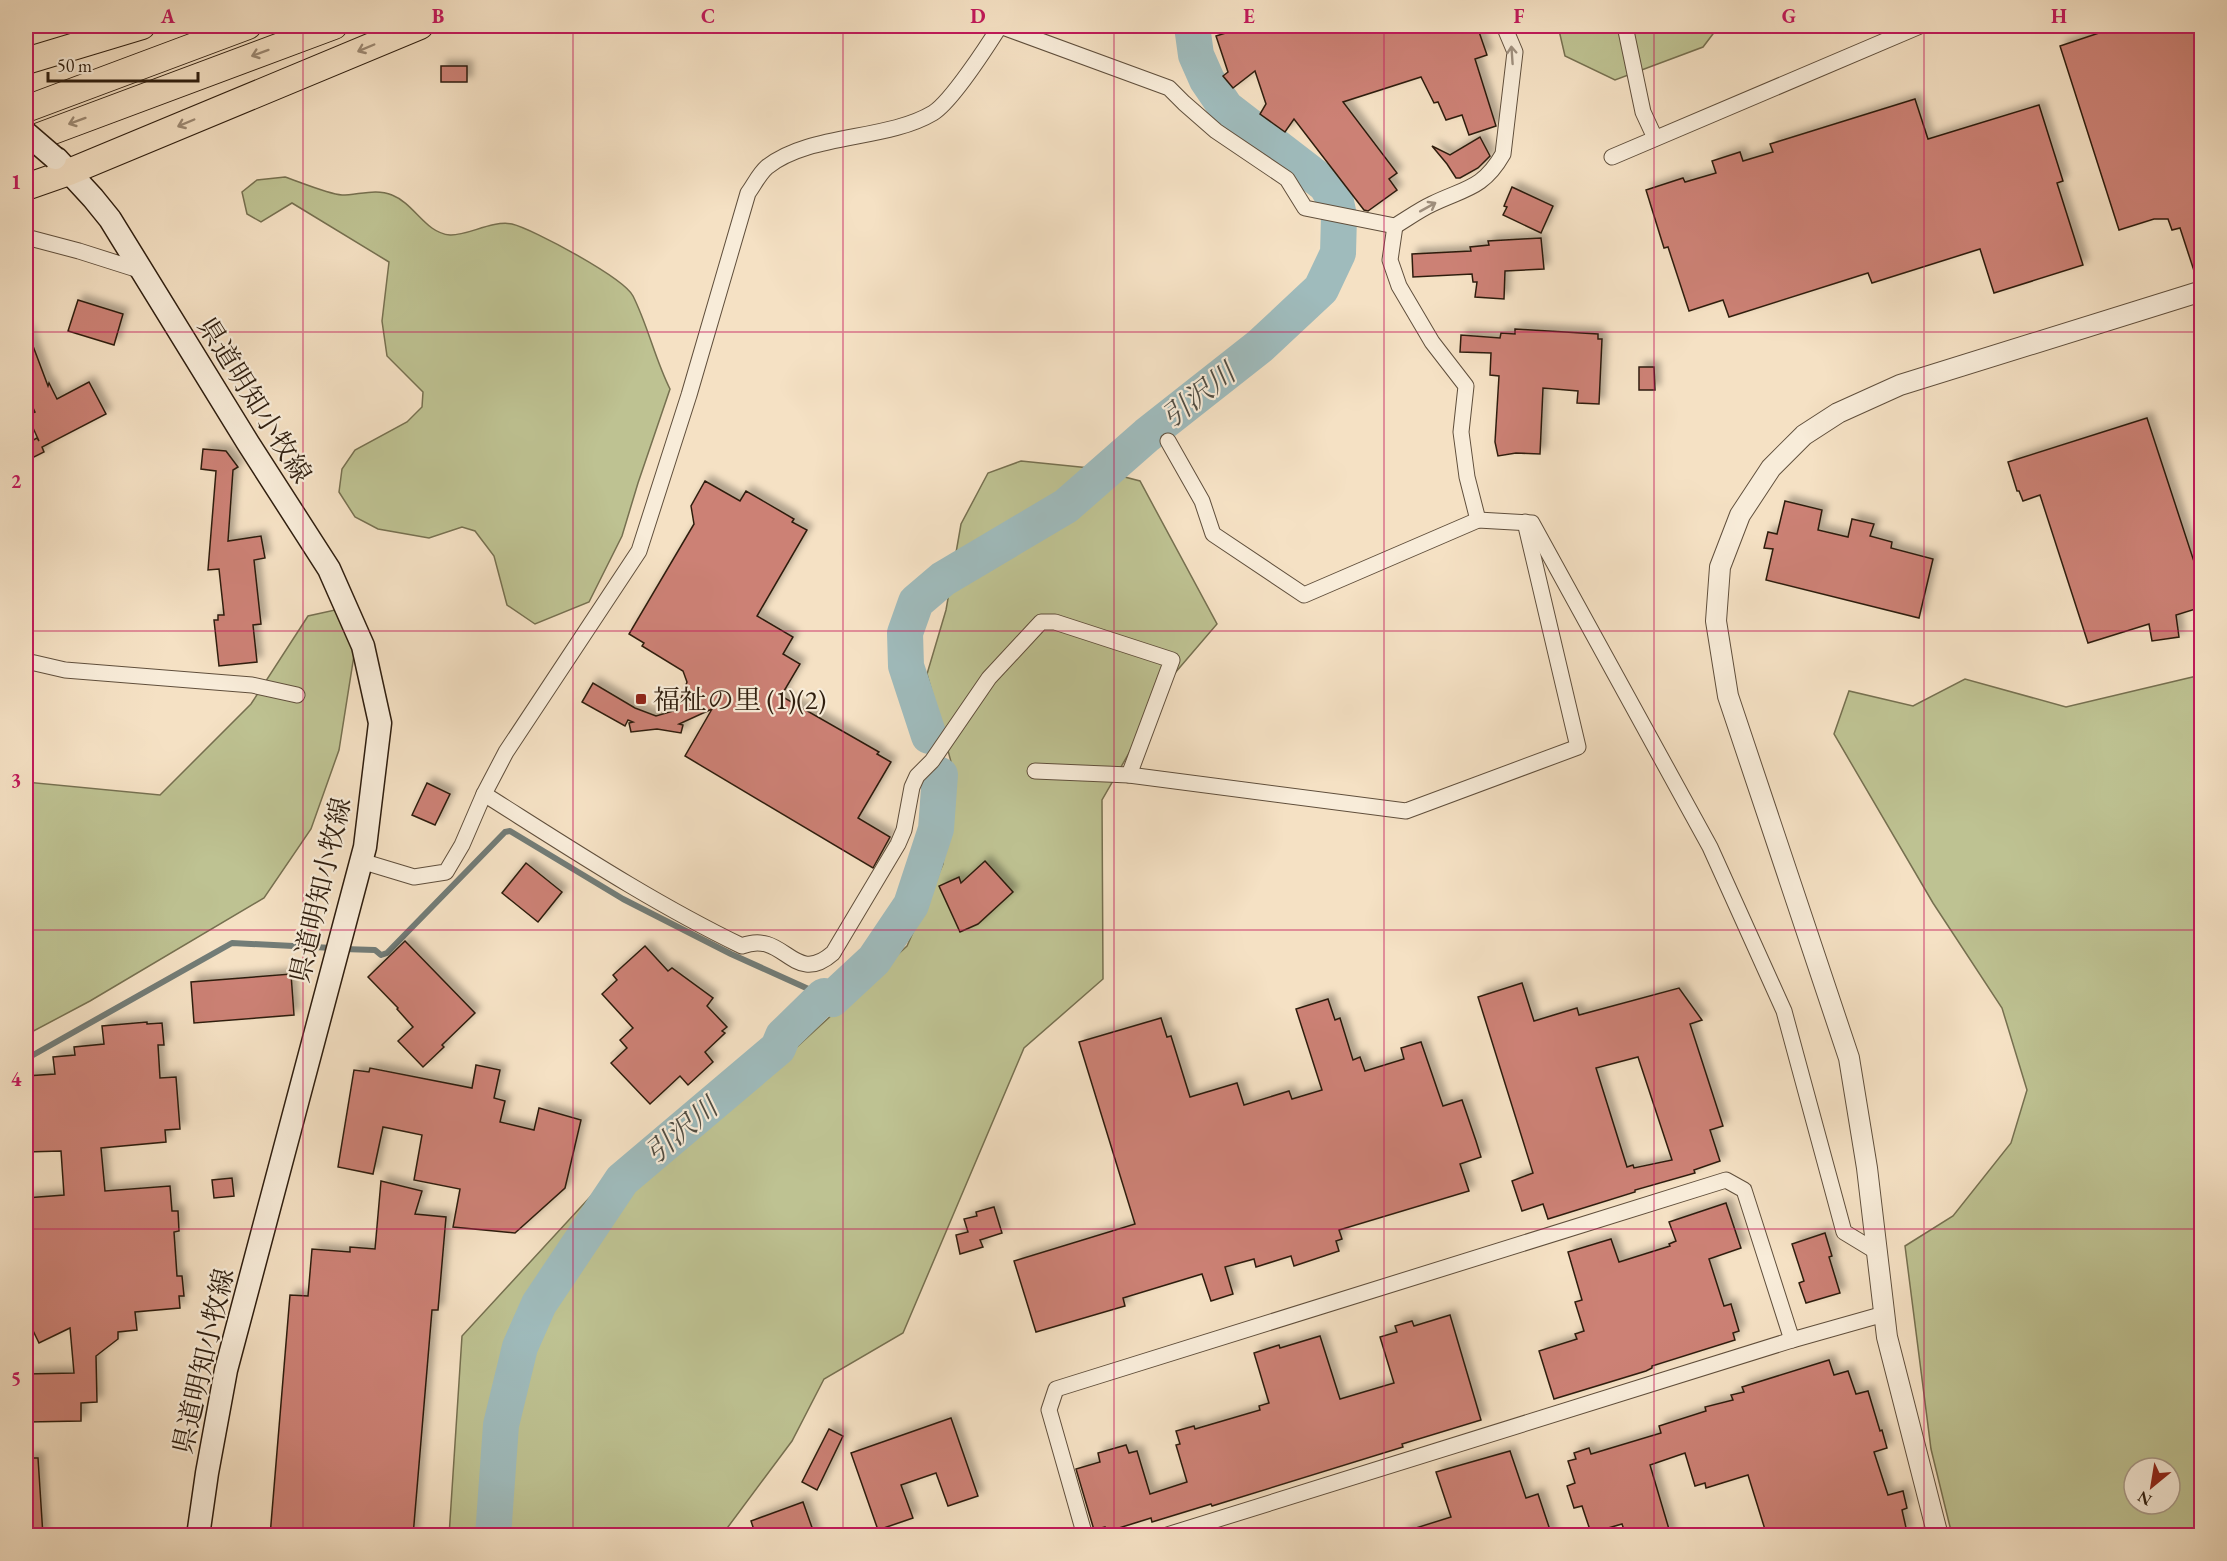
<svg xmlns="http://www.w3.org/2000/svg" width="2227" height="1561" font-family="'EB Garamond','Noto Serif JP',serif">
<defs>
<filter id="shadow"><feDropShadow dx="5.5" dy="-5.5" stdDeviation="3" flood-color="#0004"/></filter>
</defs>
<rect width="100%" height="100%" fill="#f5e1c4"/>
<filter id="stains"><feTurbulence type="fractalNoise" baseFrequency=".00333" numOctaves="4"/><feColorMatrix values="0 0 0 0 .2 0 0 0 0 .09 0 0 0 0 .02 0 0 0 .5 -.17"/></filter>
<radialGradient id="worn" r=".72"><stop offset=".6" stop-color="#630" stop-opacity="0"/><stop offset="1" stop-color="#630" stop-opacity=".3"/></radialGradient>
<g fill="#bec292" stroke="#767050" stroke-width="1.5" fill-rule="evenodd">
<polygon points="1558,26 1719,26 1703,47 1615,80 1565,56"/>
<path d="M285,177c15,5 43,17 57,18 16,0 34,-7 50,0 23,9 33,38 58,40 17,1 42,-15 62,-11 21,5 112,54 121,72 15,30 22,63 37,93l-32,94 -16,53 -33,66 -54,22 -28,-19 -13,-49 -19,-25 -13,-4 -33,11 -51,-9 -23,-12 -16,-25 3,-23 13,-19 52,-28 15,-15 1,-15 -36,-36 -5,-35 7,-59 -97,-59 -31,19 -14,-8 -5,-22 15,-12z"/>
<polygon points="1021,461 1090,468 1140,481 1217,624 1175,673 1102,800 1103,979 1024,1048 903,1333 824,1379 792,1441 722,1535 449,1536 462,1336 602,1184 714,1104 786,1057 907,946 943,864 953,769 927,674 946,610 961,524 988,473"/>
<polygon points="335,610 358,630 339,750 311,829 264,898 90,1001 26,1035 26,782 160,795 251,704 308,616"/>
<path d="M2201,675v860h-249l-21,-86 -26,-203 48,-30 58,-73 16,-53 -25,-82 -69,-105 -99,-169 15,-43 64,15 52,-27 101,28zM2134,1468h36v36h-36z"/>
</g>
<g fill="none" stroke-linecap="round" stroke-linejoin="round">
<g stroke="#727c77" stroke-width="6">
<polyline points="343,949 375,950 381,955 387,953 505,832 510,831 623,899 731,954 824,996"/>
<polyline points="26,1059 232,943 333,948"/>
</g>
<g stroke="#9fbbbc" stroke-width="36">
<polyline points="929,736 906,666 905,633 916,602 943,579 1066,506 1147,435 1260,346 1321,289 1338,253 1339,216 1336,202 1326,185 1226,108 1207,80 1196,55 1192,26"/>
<polyline points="493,1536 501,1425 520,1347 539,1304 622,1180 778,1048 783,1036 824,996 832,999 874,960 911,905 936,829 940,775"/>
</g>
</g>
<g fill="#cc8174" stroke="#2f1e0f" stroke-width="1.5" fill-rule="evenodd" filter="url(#shadow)">
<polygon points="1248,26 1477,26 1487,55 1475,59 1496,126 1469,135 1462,115 1446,120 1438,102 1434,103 1421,77 1343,102 1397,173 1389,179 1397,190 1368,211 1364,210 1294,119 1285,132 1260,114 1266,104 1255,71 1233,88 1223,76 1228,72 1216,36"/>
<polygon points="2097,26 2202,26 2202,279 2197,280 2180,228 2172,230 2168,219 2154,219 2119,230 2060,46 2099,33"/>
<rect x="441" y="66" width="26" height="16"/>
<polygon points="1915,99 1928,139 2039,105 2063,181 2057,183 2083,265 1994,293 1980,249 1872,283 1868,273 1729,317 1723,300 1689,311 1668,247 1664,248 1646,190 1683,178 1685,182 1716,173 1712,161 1740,152 1743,161 1773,152 1770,144"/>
<polygon points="1480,137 1490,156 1478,168 1460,178 1456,178 1447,164 1432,146 1450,155"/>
<polygon points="1512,187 1553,206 1541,233 1503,215 1507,207 1504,206"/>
<polygon points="1541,238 1544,269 1505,271 1504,299 1475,297 1477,282 1473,282 1472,274 1413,277 1412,254 1471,251 1470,247 1489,245 1488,241"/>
<polygon points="78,300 123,314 114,345 68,331"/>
<polygon points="1515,329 1598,334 1598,339 1602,339 1599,404 1577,403 1578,391 1543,388 1540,454 1516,453 1498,456 1495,442 1499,376 1490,375 1491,353 1460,352 1461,335 1500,338 1501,333 1515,334"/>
<polygon points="26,330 27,330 48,386 49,383 57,399 89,382 106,414 42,447 44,452 26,461 26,444 37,438 39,441 27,415 35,412 26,393"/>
<polygon points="1639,367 1654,367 1655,390 1639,390"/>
<polygon points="2147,418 2202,586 2202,607 2176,615 2179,637 2152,641 2149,624 2088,643 2040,495 2023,501 2019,491 2017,491 2008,462"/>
<polygon points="203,449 226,451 238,467 233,470 228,541 261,536 265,558 254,560 261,624 253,625 257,662 219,666 214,620 218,620 218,615 224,615 219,569 208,570 216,471 201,469"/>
<polygon points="705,481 740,501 746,491 794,519 792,522 807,530 757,616 793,637 783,654 800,664 781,696 879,752 877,754 891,762 858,818 890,837 873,868 685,756 712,709 679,724 683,725 681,733 657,729 631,732 629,723 633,722 628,720 625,726 582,702 593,683 635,708 656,716 677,710 687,682 683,671 642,646 644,643 629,634 694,524 691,506"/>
<polygon points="1785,501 1822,510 1818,530 1848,537 1852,519 1874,524 1870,536 1892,542 1891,548 1933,559 1919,618 1766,580 1773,549 1764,548 1768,532 1777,534"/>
<polygon points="427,783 450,794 435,825 412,815"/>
<polygon points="985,861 1013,892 978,924 960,932 939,886 959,877 961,883"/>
<polygon points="526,863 562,892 538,922 502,893"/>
<polygon points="405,941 475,1013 442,1045 444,1047 423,1067 398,1041 413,1027 397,1009 398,1008 368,977"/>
<polygon points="645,946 668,971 672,968 713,998 707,1006 727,1027 722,1031 725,1033 705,1052 713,1062 688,1085 680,1076 650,1104 611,1063 627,1048 620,1040 633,1028 602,994 617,980 613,975"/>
<polygon points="291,974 294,1015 194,1023 191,982"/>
<path d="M1522,983l12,38 43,-13 2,7 100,-27 23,32 -12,4 33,102 -13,4 10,31 -26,9 1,3 -60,17v2l-87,27 -5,-15 -21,7 -10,-30 21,-8 -55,-176zM1638,1057l34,103 -38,8 -1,-3 -6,2 -31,-99z"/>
<polygon points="1328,999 1335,1020 1340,1018 1353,1060 1360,1057 1365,1071 1404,1059 1401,1048 1421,1042 1443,1106 1462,1100 1476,1141 1481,1157 1460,1164 1469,1191 1339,1230 1342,1239 1336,1241 1339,1251 1294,1266 1291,1256 1256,1267 1254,1259 1225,1267 1233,1294 1211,1301 1202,1274 1123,1298 1125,1306 1036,1332 1014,1261 1135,1224 1079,1042 1161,1018 1167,1037 1171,1036 1190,1097 1237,1083 1244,1105 1289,1091 1292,1099 1322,1090 1296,1009"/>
<polygon points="147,1022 147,1024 162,1023 164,1045 158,1045 160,1078 176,1077 180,1129 165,1130 166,1142 101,1148 105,1191 170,1186 172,1211 178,1211 179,1231 174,1232 177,1276 182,1276 184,1296 179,1296 180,1308 135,1312 137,1330 118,1332 118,1339 96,1356 97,1402 81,1403 81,1421 28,1422 28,1404 26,1405 26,1374 74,1373 70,1328 39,1343 26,1316 26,1198 64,1195 61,1151 26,1152 26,1076 55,1074 53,1057 75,1055 74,1047 104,1044 102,1026"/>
<polygon points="476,1065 500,1070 494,1098 505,1101 500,1122 534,1130 539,1108 581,1120 565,1188 515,1233 453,1227 460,1189 414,1180 422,1135 383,1127 373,1174 338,1167 354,1070 369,1072 370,1068 472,1088"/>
<polygon points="232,1178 234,1196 214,1198 212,1180"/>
<polygon points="381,1181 422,1191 415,1214 446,1217 438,1310 432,1310 413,1536 270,1536 290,1295 308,1296 312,1249 350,1252 350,1247 375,1249"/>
<polygon points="1726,1203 1741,1248 1709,1259 1724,1306 1731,1304 1739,1331 1733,1333 1735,1340 1652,1366 1652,1368 1646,1371 1554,1399 1539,1351 1577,1339 1575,1334 1584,1331 1575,1302 1582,1300 1568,1252 1611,1239 1619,1262 1670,1246 1669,1244 1676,1241 1669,1222"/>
<polygon points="994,1207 1002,1233 980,1240 983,1247 960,1254 956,1235 968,1232 964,1219 977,1216 976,1212"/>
<polygon points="1825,1233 1832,1256 1829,1257 1840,1293 1806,1303 1799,1283 1804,1281 1792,1244"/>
<polygon points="1450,1315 1481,1420 1402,1444 1403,1447 1212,1506 1211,1504 1152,1522 1151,1518 1106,1532 1105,1527 1094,1530 1076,1469 1100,1462 1098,1453 1126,1445 1129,1453 1137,1451 1150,1494 1187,1482 1176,1445 1180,1444 1176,1431 1194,1426 1195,1429 1260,1410 1259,1406 1269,1403 1254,1353 1279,1345 1280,1348 1320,1336 1340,1399 1394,1383 1380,1337 1397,1332 1395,1326 1412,1321 1414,1326"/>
<polygon points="1829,1360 1834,1375 1848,1371 1856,1394 1868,1391 1880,1431 1882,1430 1887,1448 1874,1452 1888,1495 1903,1491 1907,1508 1902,1510 1907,1532 1893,1536 1767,1536 1748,1475 1706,1488 1705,1483 1695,1486 1685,1453 1650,1465 1671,1536 1626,1536 1622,1524 1591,1533 1582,1506 1574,1508 1567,1486 1575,1483 1568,1461 1576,1459 1574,1453 1589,1448 1591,1454 1661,1433 1659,1426 1706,1411 1705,1407 1733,1400 1731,1395 1744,1392 1742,1387"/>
<polygon points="951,1418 978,1496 948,1506 936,1473 901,1485 913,1518 878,1530 851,1453"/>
<polygon points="829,1429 843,1436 817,1490 802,1482"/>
<polygon points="1510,1451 1526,1498 1538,1494 1552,1536 1403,1536 1403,1532 1451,1517 1436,1472"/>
<polygon points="26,1458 38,1458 43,1536 26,1536"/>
<polygon points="803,1502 815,1536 756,1536 751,1521"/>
</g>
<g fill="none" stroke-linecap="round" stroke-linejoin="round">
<defs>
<g id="minor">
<path d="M1000,26l169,62 15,15 32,28 71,48 18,29 90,18c12,-7 24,-16 37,-22 33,-16 51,-15 71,-50l12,-102 -11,-26"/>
<polyline points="1625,26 1643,112 1655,138"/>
<polyline points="26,27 31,26"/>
<polyline points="1612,157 1920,26"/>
<polyline points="1395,226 1390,260 1399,286 1432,342 1466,386 1461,432 1467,477 1478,520"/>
<polyline points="26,237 79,251 142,271"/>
<polyline points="1168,441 1202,501 1213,534 1304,595 1478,520 1532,523 1710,847 1784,1011 1844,1232 1877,1252"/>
<polyline points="26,661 65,670 252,685 297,695"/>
<polyline points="1035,771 1129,775 1406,811 1578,747 1525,522"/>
<path d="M484,794c84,53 167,108 258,152 43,-17 51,42 91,7l65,-109 6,-14 8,-43 5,-11 15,-15 57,-83 52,-56h14l117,38 -43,115"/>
<path d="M361,861l53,16 32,-5 16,-27 22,-51 22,-42 133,-201 50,-156 59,-202c6,-8 11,-19 19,-26 43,-34 119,-26 166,-54 18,-11 55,-68 67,-87"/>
<polyline points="1085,1536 1049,1410 1056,1389 1726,1180 1744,1190 1792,1340 1884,1314"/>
<polyline points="1164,1536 1792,1340"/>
</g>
<polyline id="tertiary" points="1938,1536 1887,1337 1867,1168 1849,1058 1728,696 1716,621 1720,567 1740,515 1771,468 1804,435 1838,413 1900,385 2202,291"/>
<polyline id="secondary" points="57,159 93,198 110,219 248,443 329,569 363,646 380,723 365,847 226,1370 207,1473 198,1536"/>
<g id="trunk">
<polyline points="26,61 142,26"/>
<polyline points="26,109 248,26"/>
<polyline points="26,141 334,26"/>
<polyline points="26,187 69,172 420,26"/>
</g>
</defs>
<use href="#minor" stroke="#604f3c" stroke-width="17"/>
<use href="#tertiary" stroke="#604f3c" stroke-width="22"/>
<use href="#secondary" stroke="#2f1e0f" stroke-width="25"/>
<use href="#trunk" stroke="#2f1e0f" stroke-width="28"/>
<use href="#minor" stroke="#f8ecd9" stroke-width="15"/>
<use href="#tertiary" stroke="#f8ecd9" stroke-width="20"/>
<use href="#secondary" stroke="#f8ecd9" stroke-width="22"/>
<use href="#trunk" stroke="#f5e1c4" stroke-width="26"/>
<defs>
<polyline id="secondary-bridge" points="26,133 55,158"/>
</defs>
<use href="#secondary-bridge" stroke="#2f1e0f" stroke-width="25" stroke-linecap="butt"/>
<use href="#secondary-bridge" stroke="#f8ecd9" stroke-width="22"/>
</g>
<defs><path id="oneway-shaft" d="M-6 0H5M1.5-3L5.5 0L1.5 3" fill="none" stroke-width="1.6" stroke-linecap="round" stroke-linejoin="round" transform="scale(1.5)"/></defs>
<g stroke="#9c8973">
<use href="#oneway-shaft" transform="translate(366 48) rotate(157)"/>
<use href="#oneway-shaft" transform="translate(260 53) rotate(160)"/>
<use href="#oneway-shaft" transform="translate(77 121) rotate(160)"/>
<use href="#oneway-shaft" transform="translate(186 123) rotate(157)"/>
</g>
<g stroke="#9e8f7e">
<use href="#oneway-shaft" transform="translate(1512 55) rotate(-94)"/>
<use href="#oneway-shaft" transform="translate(1428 207) rotate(-29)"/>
</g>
<path fill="none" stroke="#c2185b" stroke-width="1.5" stroke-opacity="0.55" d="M303,26v1510M573,26v1510M843,26v1510M1114,26v1510M1384,26v1510M1654,26v1510M1924,26v1510M26,332h2176M26,631h2176M26,930h2176M26,1229h2176"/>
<rect fill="#8f2418" stroke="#f8ecd9" stroke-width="2" x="635" y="693" width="12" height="12" rx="3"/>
<g text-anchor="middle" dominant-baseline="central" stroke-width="4.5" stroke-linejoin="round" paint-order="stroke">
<g font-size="27" fill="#2f1e0f" stroke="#f8ecd9">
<text transform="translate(255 400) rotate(58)">県道明知小牧線</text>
<text transform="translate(320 890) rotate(-77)">県道明知小牧線</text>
<text transform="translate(203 1361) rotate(-77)">県道明知小牧線</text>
</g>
<g font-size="27" fill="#2f1e0f" stroke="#f8ecd9" text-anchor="start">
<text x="653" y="699">福祉の里 (1)(2)</text>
</g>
<g font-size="28" font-style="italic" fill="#514d43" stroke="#f8ecd9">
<text transform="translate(1198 395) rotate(-38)">引沢川</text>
<text transform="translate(681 1130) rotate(-40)">引沢川</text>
</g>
</g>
<rect width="2227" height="1561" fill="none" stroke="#f5e1c4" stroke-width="66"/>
<g transform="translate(2152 1486) rotate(210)"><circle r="28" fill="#f8ecd9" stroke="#a89a88" stroke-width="1.5"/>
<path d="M0-4.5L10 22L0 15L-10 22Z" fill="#8f2418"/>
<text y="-9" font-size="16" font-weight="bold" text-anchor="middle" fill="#2f1e0f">N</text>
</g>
<path d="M48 72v9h150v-9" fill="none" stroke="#2f1e0f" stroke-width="3"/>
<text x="57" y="72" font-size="18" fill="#2f1e0f" stroke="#f8ecd9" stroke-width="4.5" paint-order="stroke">50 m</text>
<rect x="33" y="33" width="2161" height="1495" fill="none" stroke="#c2185b" stroke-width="2"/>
<g font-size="20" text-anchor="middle" font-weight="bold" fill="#c2185b">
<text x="168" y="23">A</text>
<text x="438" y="23">B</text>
<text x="708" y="23">C</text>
<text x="978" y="23">D</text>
<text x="1249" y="23">E</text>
<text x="1519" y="23">F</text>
<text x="1789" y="23">G</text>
<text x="2059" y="23">H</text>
<text x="16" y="189">1</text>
<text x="16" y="488">2</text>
<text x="16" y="787">3</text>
<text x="16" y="1086">4</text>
<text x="16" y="1385">5</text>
</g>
<rect width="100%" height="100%" filter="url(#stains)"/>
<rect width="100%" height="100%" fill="url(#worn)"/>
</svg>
